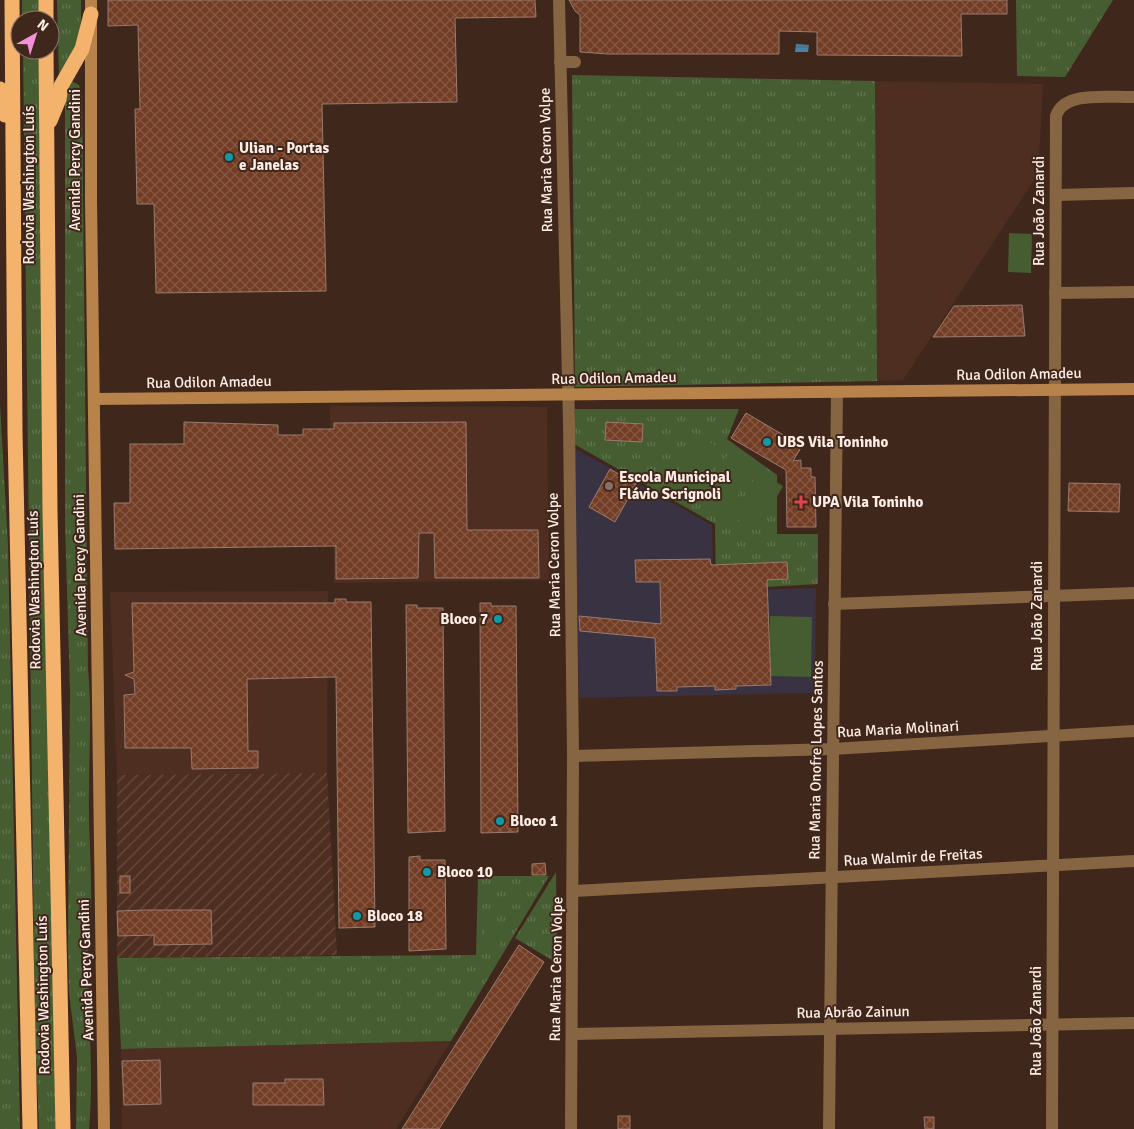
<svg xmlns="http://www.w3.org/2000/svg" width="1134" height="1129" font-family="Signika,sans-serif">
<defs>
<pattern id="industrial-furrows" width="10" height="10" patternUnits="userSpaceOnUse" patternTransform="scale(1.25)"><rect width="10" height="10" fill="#4e2e20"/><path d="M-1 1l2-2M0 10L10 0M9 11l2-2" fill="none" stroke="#694d40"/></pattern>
<pattern id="grass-tufts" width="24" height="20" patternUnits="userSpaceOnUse" patternTransform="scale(1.25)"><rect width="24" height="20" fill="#465d32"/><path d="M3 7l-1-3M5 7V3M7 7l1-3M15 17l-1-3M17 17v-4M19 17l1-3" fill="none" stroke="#627550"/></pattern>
<pattern id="water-rules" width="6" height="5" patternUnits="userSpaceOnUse" patternTransform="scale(1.25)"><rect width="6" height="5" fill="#4b82a9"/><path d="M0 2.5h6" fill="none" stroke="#4b6a81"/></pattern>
<pattern id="building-cross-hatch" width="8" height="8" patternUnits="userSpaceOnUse" patternTransform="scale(1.25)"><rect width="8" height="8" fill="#723d24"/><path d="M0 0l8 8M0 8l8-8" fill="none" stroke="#875944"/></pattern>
</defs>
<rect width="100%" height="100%" fill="#40271c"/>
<g fill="#4e2e20">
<polygon points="875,81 1043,84 1038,174 903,380 877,381"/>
<polygon points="330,406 547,407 549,580 334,583"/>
<polygon points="328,591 327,773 117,775 110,592"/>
<polygon points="451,1041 396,1129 122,1129 121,1049"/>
</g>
<polygon fill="url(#industrial-furrows)" points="327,773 337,955 117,958 117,775"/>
<polygon fill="#383243" points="574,448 712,525 713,591 816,588 815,693 579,698"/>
<g fill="url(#grass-tufts)">
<rect x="22" y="0" width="17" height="20"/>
<path d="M57,0h24c1,39 -4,45 -22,78z"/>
<polygon points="1016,0 1113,0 1065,77 1017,76"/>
<polygon points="23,50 40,50 57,1129 39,1129 35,1031"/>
<polygon points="572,75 875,81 877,381 575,387"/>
<path d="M70,80l9,5 3,9 6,575c4,41 1,81 1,122 -1,39 3,79 2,118 -1,18 -3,35 -3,53 0,56 6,112 1,167h-13l1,-72 -8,-64 -1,-48 2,-255 -5,-166v-427z"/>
<polygon points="0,107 0,404 8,545 20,1129 0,1129"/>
<polygon points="575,409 739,409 727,439 777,475 777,534 818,534 818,584 716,590 715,524 574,444"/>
<polygon points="556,872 557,963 515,938"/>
<polygon points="478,876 549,876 451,1041 121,1049 117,958 476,955"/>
</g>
<g fill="#465d32">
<polygon points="1009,233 1032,234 1031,273 1008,272"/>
<polygon points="698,436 723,450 697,495 673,481"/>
<polygon points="728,454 753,468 728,513 703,499"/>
<polygon points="758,472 783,486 758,531 733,517"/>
<polygon points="770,616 812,617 811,677 770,676"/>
<polygon points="485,925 500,926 499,951 483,950"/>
</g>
<polygon fill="url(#water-rules)" points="796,44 809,45 808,52 795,52"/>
<g fill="url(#building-cross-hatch)" stroke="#9a7b6e">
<polygon points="108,0 535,0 536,17 455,18 457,102 322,104 326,291 156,293 154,204 137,204 135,109 140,109 138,25 108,26"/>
<polygon points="569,0 1007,0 1007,14 961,14 962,56 817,55 817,32 779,31 779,54 608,54 580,52 580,15 575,11"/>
<polygon points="1022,305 1025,336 933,337 954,306"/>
<polygon points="746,413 802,446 793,461 801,460 801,468 811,468 811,477 815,477 816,527 787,527 786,470 731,438"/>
<polygon points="184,422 278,425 278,435 303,435 303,429 334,429 334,423 466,422 467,530 538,530 539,578 435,578 434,533 419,533 418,578 336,579 336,546 115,549 114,503 130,503 130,444 184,444"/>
<polygon points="606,422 643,424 642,442 605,440"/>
<polygon points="610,469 636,484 615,522 589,507"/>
<polygon points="1069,483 1120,484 1119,512 1068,511"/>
<polygon points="710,559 711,565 787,562 788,579 767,580 771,685 736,686 736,689 715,690 715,686 677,687 677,691 657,691 655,638 580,631 579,616 661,624 660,582 636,582 635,560"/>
<polygon points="335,599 346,599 346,602 371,602 375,927 339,928 336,677 247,679 248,751 258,751 258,768 192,769 191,748 125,748 124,695 135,694 134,679 125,675 134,672 132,603 335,603"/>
<polygon points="480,603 491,603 491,606 516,606 518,832 481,833"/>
<polygon points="406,605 417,605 417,608 443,608 445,831 408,833"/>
<polygon points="420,856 420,860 445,860 446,949 409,951 409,857"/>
<polygon points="545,863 546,875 532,875 532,864"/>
<rect x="120" y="876" width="10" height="17"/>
<polygon points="146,910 211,910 212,944 154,945 154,935 118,936 117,911"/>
<polygon points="519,945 544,962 517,1005 439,1129 402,1129"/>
<polygon points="160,1060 161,1104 124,1105 122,1061"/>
<polygon points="285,1079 323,1079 324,1105 253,1105 253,1083 285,1083"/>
<rect x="618" y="1116" width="12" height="13"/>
<polygon points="924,1117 934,1117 934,1129 925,1129"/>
</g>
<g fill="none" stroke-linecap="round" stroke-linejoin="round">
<g stroke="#866543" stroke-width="12">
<polyline points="559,0 569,422 573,756 571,1129"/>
<polyline points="560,62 575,62"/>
<polyline points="1056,195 1134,193"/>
<polyline points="1055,293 1134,292"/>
<polyline points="834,604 1134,593"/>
<polyline points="573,756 832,749 1134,731"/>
<polyline points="574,891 1134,861"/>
<polyline points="572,1034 1134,1023"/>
<polyline points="829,1129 837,392"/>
<path d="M1052,1129l4,-1013c8,-26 55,-18 78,-19"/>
</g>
<g stroke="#b7834a" stroke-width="12">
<polyline points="91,0 91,201 104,1129"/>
<polyline points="94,399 1134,389"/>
</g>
<g stroke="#f4b36d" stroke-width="15">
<polyline points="12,0 15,432 30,1129"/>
<polyline points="46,0 46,20"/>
<polyline points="46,50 50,512 63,1129"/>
<polyline points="0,89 5,115"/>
<polyline points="50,121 59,99 61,86 82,49 91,14"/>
</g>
</g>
<g fill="#0f9aa8" stroke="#40271c" stroke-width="2">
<circle cx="229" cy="157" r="5"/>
<circle cx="767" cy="442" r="5"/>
<circle cx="498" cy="619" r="5"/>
<circle cx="500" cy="821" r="5"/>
<circle cx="427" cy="872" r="5"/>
<circle cx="357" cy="916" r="5"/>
</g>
<circle fill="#8d6e63" stroke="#40271c" stroke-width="2" cx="609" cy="486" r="5"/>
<path fill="#e0444e" stroke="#40271c" stroke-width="2" d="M798.5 494.5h5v5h5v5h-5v5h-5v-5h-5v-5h5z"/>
<g text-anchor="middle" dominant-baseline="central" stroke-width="4" stroke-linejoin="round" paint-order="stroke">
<g font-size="15" font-weight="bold" fill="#feede5" stroke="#40271c" text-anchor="start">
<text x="239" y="148">Ulian - Portas<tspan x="239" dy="17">e Janelas</tspan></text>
<text x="777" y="442">UBS Vila Toninho</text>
<text x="619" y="477">Escola Municipal<tspan x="619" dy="17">Flávio Scrignoli</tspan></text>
<text x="812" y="502">UPA Vila Toninho</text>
<text x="488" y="619" text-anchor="end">Bloco 7</text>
<text x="510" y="821">Bloco 1</text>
<text x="437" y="872">Bloco 10</text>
<text x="367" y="916">Bloco 18</text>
</g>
<g font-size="15" fill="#feede5" stroke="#40271c">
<text transform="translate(75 160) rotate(-90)">Avenida Percy Gandini</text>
<text transform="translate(546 160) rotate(-91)">Rua Maria Ceron Volpe</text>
<text transform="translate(29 185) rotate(-90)">Rodovia Washington Luís</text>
<text transform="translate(1039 211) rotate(-90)">Rua João Zanardi</text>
<text transform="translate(1019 374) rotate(-1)">Rua Odilon Amadeu</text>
<text transform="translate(614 378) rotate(-1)">Rua Odilon Amadeu</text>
<text transform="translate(209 382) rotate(-1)">Rua Odilon Amadeu</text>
<text transform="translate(80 565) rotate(-91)">Avenida Percy Gandini</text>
<text transform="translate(554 565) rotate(-91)">Rua Maria Ceron Volpe</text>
<text transform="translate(34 590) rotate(-91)">Rodovia Washington Luís</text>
<text transform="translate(1037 616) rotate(-90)">Rua João Zanardi</text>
<text transform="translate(898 729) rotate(-3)">Rua Maria Molinari</text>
<text transform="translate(816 760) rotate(-89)">Rua Maria Onofre Lopes Santos</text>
<text transform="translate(913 857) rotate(-3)">Rua Walmir de Freitas</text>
<text transform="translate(556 969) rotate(-89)">Rua Maria Ceron Volpe</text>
<text transform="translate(86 970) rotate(-92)">Avenida Percy Gandini</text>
<text transform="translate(43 995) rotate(-91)">Rodovia Washington Luís</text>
<text transform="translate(853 1012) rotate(-1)">Rua Abrão Zainun</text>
<text transform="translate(1036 1021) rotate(-90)">Rua João Zanardi</text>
</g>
</g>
<g transform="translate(35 35) rotate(39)"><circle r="24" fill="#40271c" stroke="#8c766c"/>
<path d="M0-4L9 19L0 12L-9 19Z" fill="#f291d6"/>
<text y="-8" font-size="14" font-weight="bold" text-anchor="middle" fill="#feede5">N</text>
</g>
</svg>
